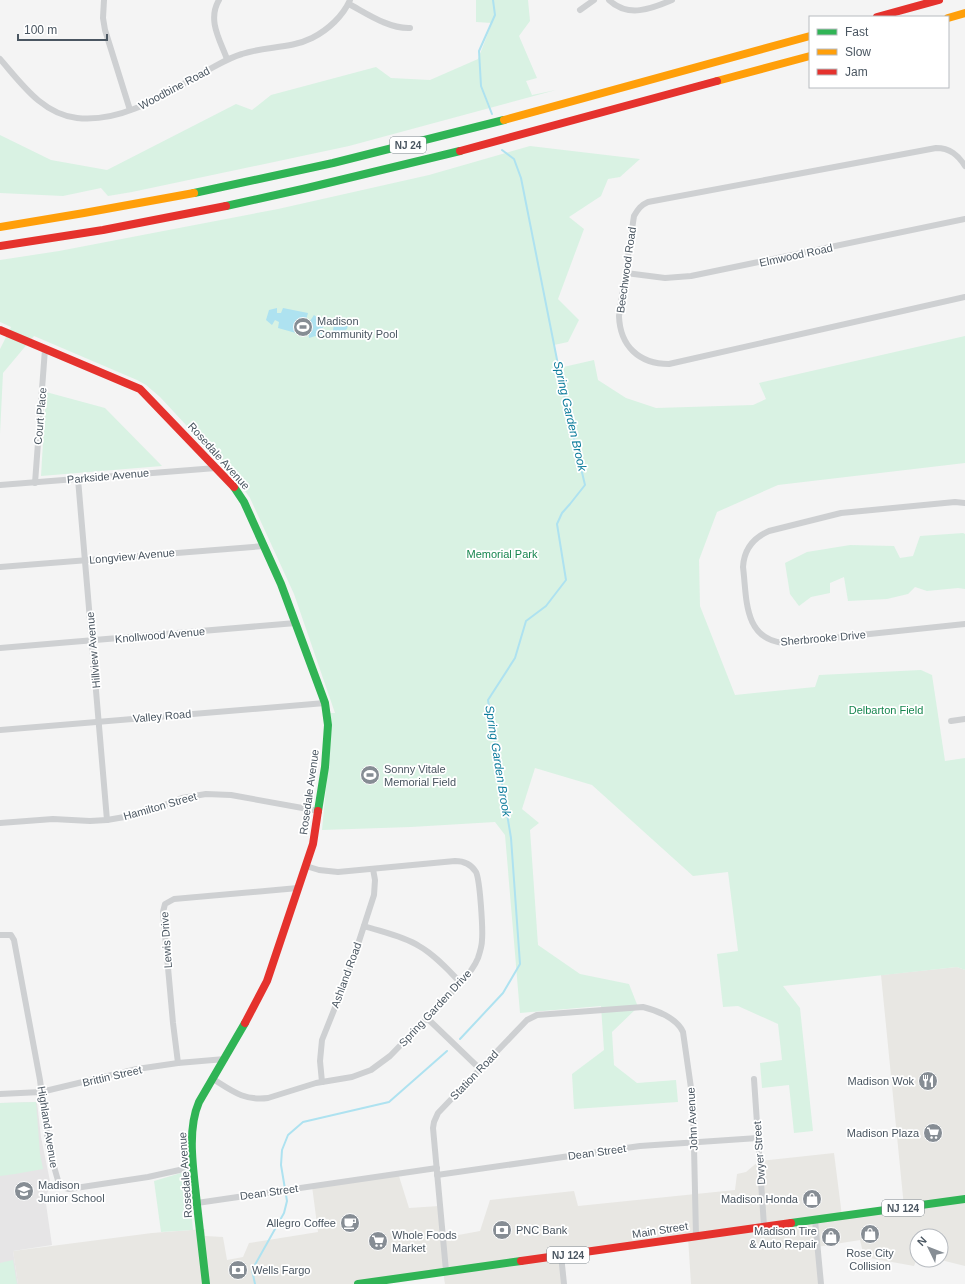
<svg xmlns="http://www.w3.org/2000/svg" width="965" height="1284" font-family="Arial,sans-serif">
<rect width="100%" height="100%" fill="#f4f4f4"/>
<polygon fill="#e8e7e3" points="957,967 965,970 965,1266 941,1260 941,1236 917,1236 917,1258 914,1266 864,1257 860,1240 817,1247 821,1284 691,1284 688,1237 562,1257 564,1284 445,1284 443,1272 358,1284 18,1284 13,1251 152,1233 205,1229 205,1236 223,1237 227,1260 243,1257 249,1243 318,1232 312,1186 398,1173 409,1208 439,1206 442,1238 480,1231 490,1200 574,1191 578,1206 735,1190 737,1174 746,1172 759,1161 834,1153 842,1216 904,1207 881,975"/>
<polygon fill="#e6e5e6" points="37,1102 41,1137 51,1186 45,1197 52,1245 13,1251 18,1284 0,1284 0,1103"/>
<g fill="#d9f2e3">
<polygon points="476,0 528,0 530,21 519,36 537,78 526,81 532,95 556,90 349,146 132,192 108,196 101,188 63,196 0,193 0,135 51,160 107,170 236,104 252,110 271,95 376,67 391,78 430,80 478,59 492,23 476,22"/>
<polygon points="530,146 640,159 620,177 608,179 601,196 569,217 584,229 558,299 579,320 568,342 554,345 559,368 594,360 598,380 626,398 656,408 753,405 766,399 759,383 965,336 965,463 778,485 717,512 699,560 700,606 735,695 815,687 819,675 921,670 932,675 945,761 965,758 965,970 957,967 783,986 800,1008 813,1131 794,1133 789,1085 762,1088 760,1063 782,1060 778,1024 738,1006 723,1007 717,954 738,951 728,872 693,876 592,785 535,768 522,809 539,823 530,830 538,945 580,974 629,984 638,1007 612,1032 614,1065 637,1083 676,1080 678,1102 574,1109 572,1074 604,1050 601,1006 520,1013 505,835 495,822 411,827 322,830 332,725 330,713 335,713 294,594 250,498 238,481 160,397 146,385 137,380 34,336 3,373 0,434 0,349 11,327 0,322 0,260 59,251 278,209 429,175"/>
<polygon points="46,392 105,408 162,466 41,476"/>
<polygon points="963,533 965,534 965,589 958,588 927,591 915,587 908,594 887,599 848,601 844,577 830,583 830,593 811,597 799,606 790,594 785,563 807,552 850,545 894,546 900,558 913,556 920,536"/>
<polygon points="36,1102 40,1154 43,1169 15,1174 0,1176 0,1103"/>
<polygon points="184,1172 188,1175 193,1230 161,1232 154,1181"/>
<polygon points="13,1260 17,1284 0,1284 0,1263"/>
</g>
<g fill="#aee2f0">
<polygon points="277,308 277,313 281,313 283,308 308,313 306,320 310,321 314,315 325,324 322,329 322,334 309,338 308,329 304,329 303,335 278,328 279,322 275,320 272,325 266,320 269,310"/>
<polygon points="344,322 348,325 347,329 342,332 338,339 334,338 332,335 334,325"/>
</g>
<g fill="none" stroke-linecap="round" stroke-linejoin="round">
<g stroke="#aee2f0" stroke-width="2">
<polyline points="492,114 481,86 479,51 495,15 493,0"/>
<polyline points="460,1039 503,993 520,964 511,838 488,700 515,658 526,621 546,606 566,580 557,524 562,513 570,504 585,485 566,405 521,178 514,159 502,150"/>
<polyline points="255,1284 252,1270 284,1213 287,1201 281,1165 282,1150 288,1135 303,1122 389,1102 447,1051"/>
</g>
<g stroke="#ced0d2" stroke-width="6">
<polyline points="104,0 103,18 105,30 130,110"/>
<path d="M219,0c-12,20 1,40 8,59"/>
<path d="M609,0c19,18 42,9 63,0"/>
<path d="M349,4c17,9 40,25 61,24"/>
<polyline points="580,10 594,0"/>
<path d="M0,59c21,24 42,55 77,59 46,5 88,-24 127,-46 12,-6 24,-14 38,-18 23,-8 48,-5 70,-16 16,-8 31,-22 38,-38"/>
<path d="M965,166c-7,-11 -15,-18 -29,-18l-288,54c-7,3 -10,7 -14,14l-15,100c1,30 20,48 50,48l296,-67"/>
<polyline points="626,273 665,278 691,276 965,219"/>
<polyline points="78,479 107,820"/>
<polyline points="35,483 45,349"/>
<polyline points="0,485 216,468"/>
<path d="M965,503l-10,-1 -114,11 -72,18c-16,7 -25,18 -26,36 4,31 0,72 41,76l181,-19"/>
<polyline points="0,567 264,546"/>
<polyline points="0,648 296,623"/>
<polyline points="951,721 965,719"/>
<polyline points="0,730 325,703"/>
<polyline points="0,823 53,819 90,821 107,820 142,814 182,798 206,794 231,795 319,811"/>
<path d="M364,926c18,6 39,10 55,20 16,9 29,24 42,37"/>
<polyline points="0,935 11,935 14,940 40,1080 49,1149 59,1184 62,1187 69,1189 148,1177 193,1167"/>
<polyline points="427,1018 480,1069"/>
<polyline points="178,1063 173,1023 163,912 165,904 174,899 298,888"/>
<path d="M213,1079c19,12 31,22 55,19l48,-15 36,-6 19,-7 19,-14 71,-73c7,-8 13,-15 17,-25 2,-6 4,-12 4,-18 1,-11 -2,-60 -6,-68 -5,-8 -12,-11 -21,-11l-117,11 -19,-2 -13,-4"/>
<polyline points="754,1079 764,1226"/>
<polyline points="322,1082 320,1061 322,1040 348,975 374,895 375,880 373,869"/>
<polyline points="0,1094 41,1092 137,1069 178,1063 225,1059"/>
<polyline points="437,1175 640,1146 758,1138"/>
<polyline points="197,1203 437,1168"/>
<polyline points="815,1220 821,1284"/>
<polyline points="561,1255 564,1284"/>
<path d="M446,1271l-13,-143 1,-6 4,-9 89,-93 10,-5 106,-8c13,3 34,11 40,25l10,70 3,134"/>
</g>
<g stroke="#30b455" stroke-width="8">
<polyline points="194,193 333,163 504,120"/>
<polyline points="226,206 307,188 460,151"/>
<polyline points="234,487 244,502 281,584 325,703 328,725 325,767 318,811"/>
<polyline points="791,1223 965,1199"/>
<path d="M206,1284c-3,-26 -6,-53 -9,-79 -3,-32 -11,-73 2,-103l46,-79"/>
<polyline points="358,1284 521,1261"/>
</g>
<g stroke="#ff9f0a" stroke-width="8">
<polyline points="948,18 965,13"/>
<polyline points="717,81 810,56"/>
<polyline points="504,120 810,36"/>
<polyline points="0,227 84,213 194,193"/>
</g>
<g stroke="#e5322d" stroke-width="8">
<polyline points="877,17 939,0"/>
<polyline points="460,151 717,81"/>
<polyline points="0,246 103,230 226,206"/>
<polyline points="0,330 140,389 234,487"/>
<polyline points="245,1023 267,981 313,844 318,811"/>
<polyline points="521,1261 791,1223"/>
</g>
</g>
<defs>
<symbol id="stadium-disc" viewBox="-11 -11 22 22"><circle r="9.5" fill="#868d94" stroke="#fff"/><path d="M0-5a6.5 5 0 1 0 0 10a6.5 5 0 1 0 0-10ZM-3.5-1.8h7v3.6h-7Z" fill="#fff"/></symbol>
<symbol id="restaurant-disc" viewBox="-11 -11 22 22"><circle r="9.5" fill="#868d94" stroke="#fff"/><path d="M-5-6h1v4h1v-4h1v4h1v-4h1v5L-1.5 .5V6h-2V.5L-5-1ZM5-6V6H3V1.5H1.5Q1.5-4 5-6Z" fill="#fff"/></symbol>
<symbol id="supermarket-disc" viewBox="-11 -11 22 22"><circle r="9.5" fill="#868d94" stroke="#fff"/><path d="M-6-5.5h2.5l.6 2H6L4.5 2H-2.5L-4.4-4H-6ZM-1.5 3.2a1.3 1.3 0 1 0 .1 0ZM3 3.2a1.3 1.3 0 1 0 .1 0Z" fill="#fff"/></symbol>
<symbol id="school-disc" viewBox="-11 -11 22 22"><circle r="9.5" fill="#868d94" stroke="#fff"/><path d="M0-5L7-2L0 1L-7-2ZM-4 1L0 2.5L4 1V4Q0 6-4 4Z" fill="#fff"/></symbol>
<symbol id="shop-disc" viewBox="-11 -11 22 22"><circle r="9.5" fill="#868d94" stroke="#fff"/><path d="M-5-2.5h2.3a2.7 3.5 0 0 1 5.4 0H5L5.5 6h-11ZM-1.5-2.5h3a1.5 2.3 0 0 0-3 0Z" fill="#fff"/></symbol>
<symbol id="cafe-disc" viewBox="-11 -11 22 22"><circle r="9.5" fill="#868d94" stroke="#fff"/><path d="M-5.5-4.5H6V0H3Q3 3.5 0 3.5H-2.5Q-5.5 3.5-5.5 0ZM3-3.2v2h1.7v-2ZM-6 4.5H4V6H-6Z" fill="#fff"/></symbol>
<symbol id="bank-disc" viewBox="-11 -11 22 22"><circle r="9.5" fill="#868d94" stroke="#fff"/><path d="M-6-4H6V4H-6ZM0-2.3a2.3 2.3 0 1 0 0 4.6a2.3 2.3 0 1 0 0-4.6Z" fill="#fff"/></symbol>
</defs>
<g fill-rule="evenodd">
<use href="#stadium-disc" x="292" y="316" width="22" height="22"/>
<use href="#stadium-disc" x="359" y="764" width="22" height="22"/>
<use href="#restaurant-disc" x="917" y="1070" width="22" height="22"/>
<use href="#supermarket-disc" x="922" y="1122" width="22" height="22"/>
<use href="#school-disc" x="13" y="1180" width="22" height="22"/>
<use href="#shop-disc" x="801" y="1188" width="22" height="22"/>
<use href="#cafe-disc" x="339" y="1212" width="22" height="22"/>
<use href="#bank-disc" x="491" y="1219" width="22" height="22"/>
<use href="#shop-disc" x="859" y="1223" width="22" height="22"/>
<use href="#shop-disc" x="820" y="1226" width="22" height="22"/>
<use href="#supermarket-disc" x="367" y="1230" width="22" height="22"/>
<use href="#bank-disc" x="227" y="1259" width="22" height="22"/>
</g>
<g text-anchor="middle" dominant-baseline="central" stroke-width="3.5" stroke-linejoin="round" paint-order="stroke">
<g fill="#fff" stroke="#808990" stroke-width="1">
<rect x="390" y="137" width="36" height="16" rx="3"/>
<rect x="882" y="1200" width="42" height="16" rx="3"/>
<rect x="547" y="1247" width="42" height="16" rx="3"/>
</g>
<g font-size="10" font-weight="bold" fill="#4a5661">
<text x="408" y="145">NJ 24</text>
<text x="903" y="1208">NJ 124</text>
<text x="568" y="1255">NJ 124</text>
</g>
<g font-size="11" fill="#4a5661" stroke="#fff">
<text transform="translate(174 88) rotate(-28)">Woodbine Road</text>
<text transform="translate(796 255) rotate(-12)">Elmwood Road</text>
<text transform="translate(626 270) rotate(-82)">Beechwood Road</text>
<text transform="translate(40 416) rotate(-85)">Court Place</text>
<text transform="translate(219 456) rotate(48)">Rosedale Avenue</text>
<text transform="translate(108 476) rotate(-5)">Parkside Avenue</text>
<text transform="translate(132 556) rotate(-5)">Longview Avenue</text>
<text transform="translate(160 635) rotate(-5)">Knollwood Avenue</text>
<text transform="translate(823 638) rotate(-5)">Sherbrooke Drive</text>
<text transform="translate(93 650) rotate(-95)">Hillview Avenue</text>
<text transform="translate(162 716) rotate(-5)">Valley Road</text>
<text transform="translate(309 792) rotate(-82)">Rosedale Avenue</text>
<text transform="translate(160 806) rotate(-16)">Hamilton Street</text>
<text transform="translate(166 940) rotate(-94)">Lewis Drive</text>
<text transform="translate(346 975) rotate(-70)">Ashland Road</text>
<text transform="translate(435 1008) rotate(-47)">Spring Garden Drive</text>
<text transform="translate(474 1075) rotate(-46)">Station Road</text>
<text transform="translate(112 1076) rotate(-13)">Brittin Street</text>
<text transform="translate(692 1119) rotate(-93)">John Avenue</text>
<text transform="translate(48 1127) rotate(81)">Highland Avenue</text>
<text transform="translate(597 1152) rotate(-8)">Dean Street</text>
<text transform="translate(759 1153) rotate(-94)">Dwyer Street</text>
<text transform="translate(185 1175) rotate(-94)">Rosedale Avenue</text>
<text transform="translate(269 1192) rotate(-8)">Dean Street</text>
<text transform="translate(660 1230) rotate(-9)">Main Street</text>
</g>
<g font-size="11" fill="#4a5661" stroke="#fff" text-anchor="start">
<text x="317" y="321">Madison<tspan x="317" dy="13">Community Pool</tspan></text>
<text x="384" y="769">Sonny Vitale<tspan x="384" dy="13">Memorial Field</tspan></text>
<text x="914" y="1081" text-anchor="end">Madison Wok</text>
<text x="919" y="1133" text-anchor="end">Madison Plaza</text>
<text x="38" y="1185">Madison<tspan x="38" dy="13">Junior School</tspan></text>
<text x="798" y="1199" text-anchor="end">Madison Honda</text>
<text x="336" y="1223" text-anchor="end">Allegro Coffee</text>
<text x="516" y="1230">PNC Bank</text>
<text x="817" y="1231" text-anchor="end">Madison Tire<tspan x="817" dy="13">&amp; Auto Repair</tspan></text>
<text x="392" y="1235">Whole Foods<tspan x="392" dy="13">Market</tspan></text>
<text x="870" y="1253" text-anchor="middle">Rose City<tspan x="870" dy="13">Collision</tspan></text>
<text x="252" y="1270">Wells Fargo</text>
</g>
<g font-size="11" fill="#17864f" stroke="#fff">
<text x="502" y="554">Memorial Park</text>
<text x="886" y="710">Delbarton Field</text>
</g>
<g font-size="12" font-style="italic" fill="#0c7c9b" stroke="#fff">
<text transform="translate(570 416) rotate(77)">Spring Garden Brook</text>
<text transform="translate(498 761) rotate(81)">Spring Garden Brook</text>
</g>
</g>
<rect x="809" y="16" width="140" height="72" fill="#ffffff" stroke="#b7bbc0"/>
<rect x="817" y="29" width="20" height="6" fill="#30b455" stroke="#b7bbc0"/>
<text x="845" y="36" font-size="12" fill="#4a5661">Fast</text>
<rect x="817" y="49" width="20" height="6" fill="#ff9f0a" stroke="#b7bbc0"/>
<text x="845" y="56" font-size="12" fill="#4a5661">Slow</text>
<rect x="817" y="69" width="20" height="6" fill="#e5322d" stroke="#b7bbc0"/>
<text x="845" y="76" font-size="12" fill="#4a5661">Jam</text>
<g transform="translate(929 1248) rotate(313)"><circle r="19" fill="#ffffff" stroke="#b7bbc0"/>
<path d="M0-3L7 15L0 10L-7 15Z" fill="#868d94"/>
<text y="-6" font-size="11" font-weight="bold" text-anchor="middle" fill="#4a5661">N</text>
</g>
<path d="M18 34v6h89v-6" fill="none" stroke="#4a5661" stroke-width="2"/>
<text x="24" y="34" font-size="12" fill="#4a5661" stroke="#ffffff" stroke-width="3" paint-order="stroke">100 m</text>
</svg>
